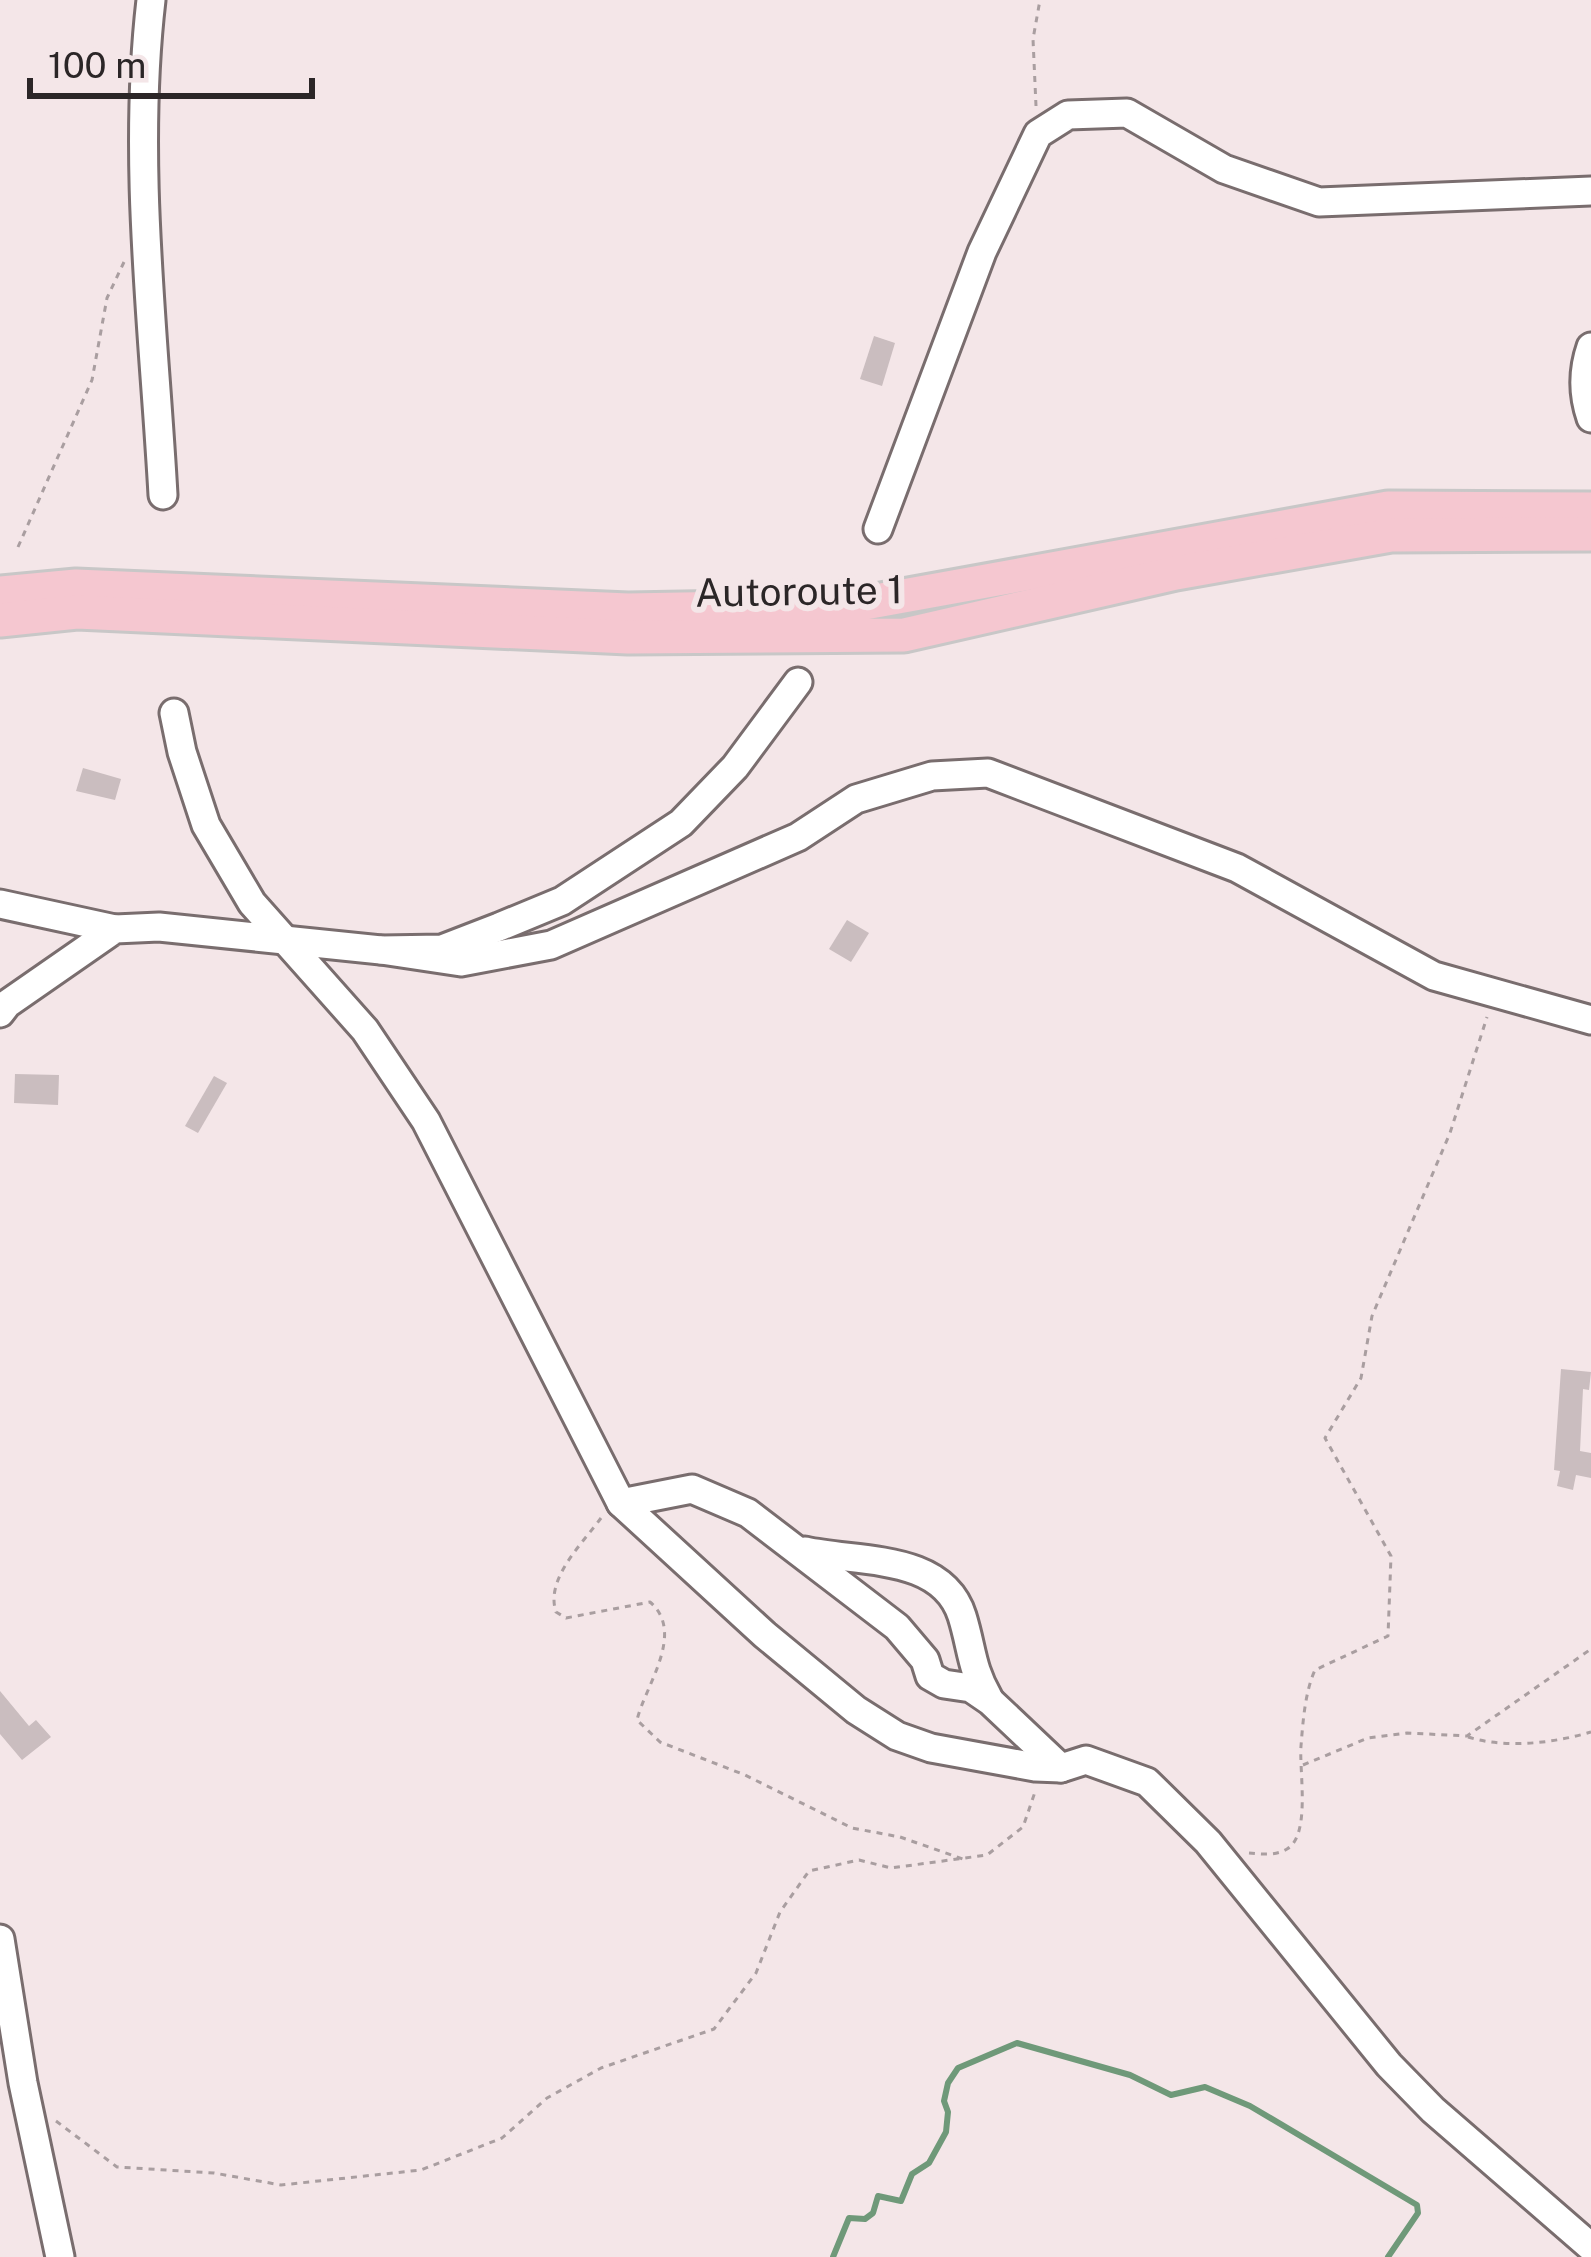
<svg xmlns="http://www.w3.org/2000/svg" width="1591" height="2257" font-family="'Public Sans',sans-serif">
<rect width="100%" height="100%" fill="#f4e6e8"/>
<g fill="none" stroke-linecap="round" stroke-linejoin="round">
<polyline stroke="#6f9979" stroke-width="6" points="833,2257 849,2218 865,2219 873,2213 878,2196 901,2201 912,2174 929,2163 946,2132 948,2112 944,2101 948,2083 958,2068 1017,2043 1130,2075 1171,2095 1205,2087 1250,2106 1417,2205 1418,2213 1388,2257"/>
</g>
<g fill="#cabdbf">
<polygon points="874,336 895,343 882,386 860,379"/>
<polygon points="83,768 121,779 115,800 76,791"/>
<polygon points="847,920 869,933 851,962 829,949"/>
<polygon points="15,1074 59,1075 58,1105 14,1103"/>
<polygon points="214,1076 227,1083 198,1133 185,1126"/>
<polygon points="1561,1369 1591,1372 1589,1390 1583,1389 1580,1451 1591,1453 1591,1478 1576,1475 1573,1490 1557,1486 1560,1471 1554,1470"/>
<polygon points="0,1691 29,1726 36,1720 51,1737 22,1760 0,1734"/>
</g>
<g fill="none" stroke-linecap="round" stroke-linejoin="round">
<defs>
<g id="minor">
<path d="M151,0c-19,163 3,332 12,495"/>
<path d="M1591,347c-8,23 -8,48 0,71"/>
<polyline points="878,529 982,252 1038,134 1068,115 1127,113 1224,169 1319,202 1591,191"/>
<polyline points="174,713 182,752 206,825 252,903 365,1030 426,1121 621,1503 765,1635 856,1710 897,1736 931,1748 1035,1767 1061,1768 1086,1760 1147,1782 1208,1842 1389,2065 1433,2110 1591,2247"/>
<polyline points="0,904 115,929"/>
<polyline points="381,950 461,962 551,945 798,837 856,799 932,776 988,773 1237,868 1434,976 1591,1020"/>
<polyline points="0,1013 7,1004 115,929 159,927 381,950 442,949 499,927 562,901 681,823 735,767 798,682"/>
<polyline points="621,1503 692,1489 748,1513 897,1627 925,1660 930,1676 944,1684 971,1688 990,1701 1061,1768"/>
<path d="M805,1551c52,12 137,2 157,65 10,32 9,52 26,81"/>
<polyline points="0,1939 23,2083 60,2257"/>
</g>
<g id="major">
<polyline points="0,593 76,586 628,610 848,606 1388,508 1591,509"/>
<polyline points="0,620 77,612 628,637 904,635 1176,573 1391,535 1591,534"/>
</g>
</defs>
<use href="#minor" stroke="#796d6e" stroke-width="33"/>
<use href="#major" stroke="#c8c7c7" stroke-width="39"/>
<g stroke="#a99ea0" stroke-width="3" stroke-dasharray="6 6" stroke-linecap="butt">
<polyline points="1036,106 1033,39 1040,0"/>
<polyline points="18,547 92,380 107,298 124,262"/>
<path d="M601,1518c-19,26 -56,61 -45,94l10,6 84,-16c36,31 -5,84 -13,118l23,22 85,33 107,53 48,9 63,22"/>
<path d="M1468,1737c38,12 86,6 123,-5"/>
<polyline points="1303,1765 1368,1738 1407,1733 1467,1736 1591,1649"/>
<path d="M1249,1853c12,1 27,3 38,-4 24,-14 12,-78 14,-103 2,-25 4,-54 14,-76l73,-34 3,-80 -66,-118 36,-60 11,-62 78,-183 37,-116"/>
<polyline points="56,2121 117,2167 214,2173 281,2185 421,2170 502,2138 547,2098 601,2068 714,2029 756,1973 780,1912 809,1871 859,1860 891,1868 987,1855 1023,1827 1035,1792"/>
</g>
<use href="#minor" stroke="#fff" stroke-width="27"/>
<use href="#major" stroke="#f5c7d0" stroke-width="33"/>
</g>
<g text-anchor="middle" dominant-baseline="central" stroke-width="12" stroke-linejoin="round" paint-order="stroke">
<g font-size="39" fill="#2b2627" stroke="#f4e6e8">
<text transform="translate(799 591) rotate(-1)">Autoroute 1</text>
</g>
</g>
<path d="M30 78v18h282v-18" fill="none" stroke="#2b2627" stroke-width="6"/>
<text x="48" y="78" font-size="36" fill="#2b2627" stroke="#f4e6e8" stroke-width="9" paint-order="stroke">100 m</text>
</svg>
